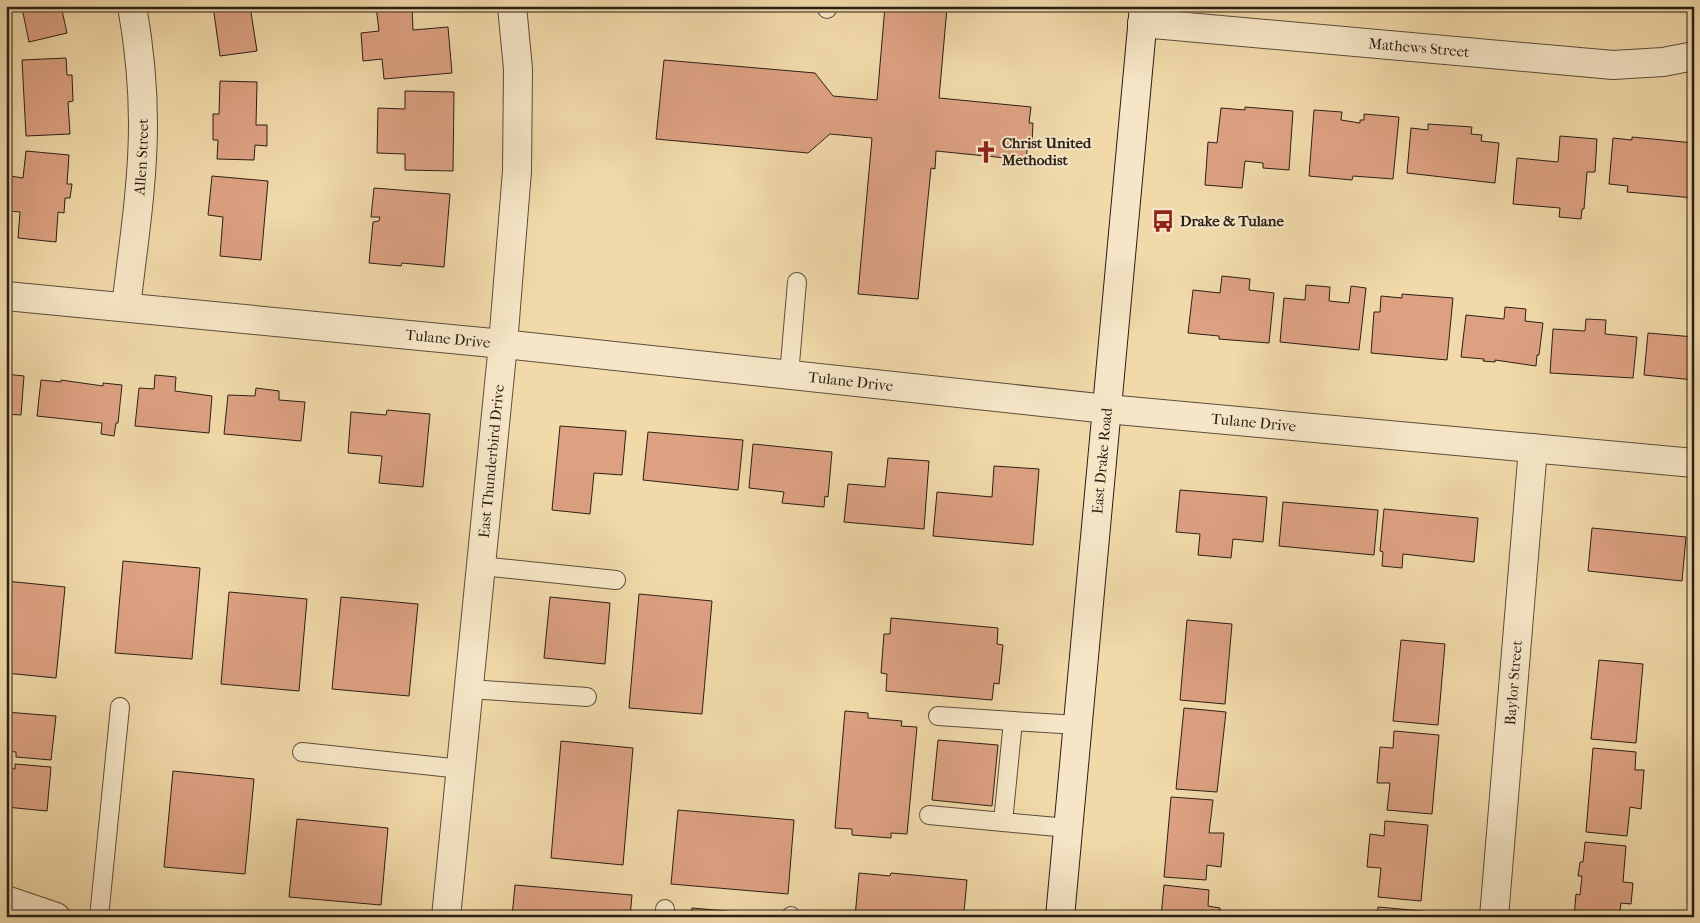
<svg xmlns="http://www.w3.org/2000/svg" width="1700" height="923" font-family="'IM FELL French Canon',serif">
<rect width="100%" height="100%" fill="#f1d9a9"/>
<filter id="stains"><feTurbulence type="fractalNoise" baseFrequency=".004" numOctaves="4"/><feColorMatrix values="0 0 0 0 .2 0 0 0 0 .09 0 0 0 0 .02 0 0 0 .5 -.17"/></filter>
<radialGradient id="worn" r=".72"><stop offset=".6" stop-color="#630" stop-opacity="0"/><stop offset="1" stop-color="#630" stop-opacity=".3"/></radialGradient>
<g fill="#dda182" stroke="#2a1f16">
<polygon points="23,6 61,6 67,33 29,42 22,8"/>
<polygon points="213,6 250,6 257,51 220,56"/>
<polygon points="376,6 412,6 413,30 448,27 452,73 384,79 382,59 363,61 361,33 379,31"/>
<polygon points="885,6 947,8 939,98 1031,107 1029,123 1033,123 1032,143 1028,142 1026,160 936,151 935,169 931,168 918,299 858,294 872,138 830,134 808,153 656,139 664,60 815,73 833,96 877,100"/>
<polygon points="66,58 67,75 72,75 73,101 68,102 70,134 26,136 22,60"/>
<polygon points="220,81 257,82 256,125 267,125 267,146 255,145 254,160 217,159 218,140 213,140 213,114 219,114"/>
<polygon points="405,91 454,92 453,171 405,170 405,154 377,153 378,108 405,109"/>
<polygon points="1245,107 1293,111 1289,170 1263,168 1263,163 1245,161 1242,188 1205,185 1208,142 1217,143 1221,108 1245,110"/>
<polygon points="1314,110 1342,112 1341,120 1360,123 1360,120 1364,120 1364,114 1399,117 1393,179 1353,176 1352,180 1309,176"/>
<polygon points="1428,124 1472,127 1471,134 1482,135 1481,141 1499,143 1495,183 1407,173 1411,128 1428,130"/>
<polygon points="1560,136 1597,139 1595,172 1587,172 1584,209 1582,209 1581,219 1559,217 1560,208 1513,204 1517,158 1558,162"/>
<polygon points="1632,137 1694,143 1694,198 1627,192 1628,186 1609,184 1613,138 1632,140"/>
<polygon points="26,151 69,155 67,184 72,184 70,198 65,198 64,213 58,212 56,242 18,238 20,212 7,211 10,176 23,178"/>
<polygon points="212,176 268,181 261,260 220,256 223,217 208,215"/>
<polygon points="374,188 450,194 444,267 402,263 401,266 369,263 373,222 379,221 380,217 371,217"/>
<polygon points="1222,276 1250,279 1249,290 1274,293 1269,343 1219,339 1219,336 1188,333 1193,290 1220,293"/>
<polygon points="1306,285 1330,287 1329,301 1349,303 1351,286 1366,288 1359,350 1280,342 1284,298 1305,300"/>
<polygon points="1402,294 1453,298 1447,360 1371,353 1374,312 1380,312 1381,296 1402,298"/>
<polygon points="1505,307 1526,309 1525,321 1543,323 1539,355 1537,355 1536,366 1495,360 1495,362 1483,361 1484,359 1461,357 1466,315 1504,319"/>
<polygon points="1586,319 1606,320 1605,334 1637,337 1633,378 1550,373 1553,329 1585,331"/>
<polygon points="1648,333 1694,337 1694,380 1644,375"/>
<polygon points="6,374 24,376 21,415 6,414"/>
<polygon points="155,375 176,377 175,391 212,396 209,433 135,426 139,388 154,389"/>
<polygon points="41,380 61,382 61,380 103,386 103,383 122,385 118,423 116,423 114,436 101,434 102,423 37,416"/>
<polygon points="256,388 279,391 279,400 305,402 301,441 224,434 228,395 255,396"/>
<polygon points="387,410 430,414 423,487 379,483 382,456 348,453 351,412 386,415"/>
<polygon points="560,426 626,431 622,475 594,473 590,514 552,510"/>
<polygon points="648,432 743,440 738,490 643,480"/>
<polygon points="753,444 832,452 828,497 825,496 824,507 782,503 784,492 749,488"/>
<polygon points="888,458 929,461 924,529 844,522 848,484 885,487"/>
<polygon points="994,466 1039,469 1033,545 933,536 937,492 992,497"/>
<polygon points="1180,490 1267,497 1263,542 1233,539 1231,558 1198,555 1200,534 1176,532"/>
<polygon points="1283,502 1378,510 1374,555 1279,546"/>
<polygon points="1384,509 1478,518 1474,562 1403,554 1402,568 1382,566 1383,552 1380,551"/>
<polygon points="1592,528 1686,537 1682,581 1588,571"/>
<polygon points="1694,545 1694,583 1690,583"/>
<polygon points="123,561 200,568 192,659 115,653"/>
<polygon points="6,581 65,587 56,678 6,673"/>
<polygon points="229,592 307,599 299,691 221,684"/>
<polygon points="639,594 712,601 702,714 629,708"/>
<polygon points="341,597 418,604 409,696 332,689"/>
<polygon points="550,597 610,603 605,664 544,658"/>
<polygon points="891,618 998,628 997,644 1003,645 999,684 994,683 992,700 886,691 887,674 881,673 884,634 890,634"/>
<polygon points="1187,620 1232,624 1225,704 1180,700"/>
<polygon points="1401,640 1445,644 1438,725 1393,721"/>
<polygon points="1599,660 1643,664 1636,743 1591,739"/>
<polygon points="1184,708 1226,712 1217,792 1176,789"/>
<polygon points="845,711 868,713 868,718 902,721 901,726 917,727 907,834 891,833 891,838 852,835 852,829 835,828"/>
<polygon points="6,712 56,716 51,760 16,757 16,752 6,751"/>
<polygon points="1394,731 1439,735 1432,814 1387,810 1390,783 1377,783 1380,747 1393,748"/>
<polygon points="938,740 998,745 992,806 932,800"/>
<polygon points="561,741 633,748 623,865 551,858"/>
<polygon points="1593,748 1636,752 1635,770 1644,770 1641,809 1630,807 1627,836 1586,832"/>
<polygon points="15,764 51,767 47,811 6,807 6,768 15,769"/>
<polygon points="173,771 254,779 245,874 164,867"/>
<polygon points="1171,797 1213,800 1209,833 1224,833 1221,867 1207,865 1206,880 1164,877"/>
<polygon points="678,810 794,820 788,894 671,884"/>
<polygon points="297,819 388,828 381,905 289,897"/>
<polygon points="1385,821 1428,825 1421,901 1378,897 1381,868 1367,867 1370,834 1384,836"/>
<polygon points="1585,842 1626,846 1623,882 1633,883 1631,904 1621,903 1619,917 1574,917 1576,894 1580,895 1582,876 1578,876 1580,862 1583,862"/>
<polygon points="859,873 890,876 891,873 967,880 964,912 966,912 966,917 855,917"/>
<polygon points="515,885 632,895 630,917 512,917"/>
<polygon points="1164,885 1209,890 1208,906 1220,908 1219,917 1161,917"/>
<polygon points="1378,907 1423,911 1423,917 1377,917"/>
<polygon points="692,908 750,913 750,917 691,917"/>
</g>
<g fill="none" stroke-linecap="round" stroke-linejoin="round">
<defs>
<g id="lane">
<polyline points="827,9 827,6"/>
<polyline points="789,375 797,282"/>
<polyline points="481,566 616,580"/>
<polyline points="469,689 587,697"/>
<polyline points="938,716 1013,721"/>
<polyline points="302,752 461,769"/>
<polyline points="929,815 1003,822"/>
<polyline points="1068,828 1003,822 1013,721 1078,725"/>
<polyline points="99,917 120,707"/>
<polyline points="665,917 665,909"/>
<polyline points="791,917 791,916"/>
</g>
<g id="street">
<path id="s1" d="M1142,23l471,42 50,-3 31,-6"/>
<path id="s2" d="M6,296l497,48 604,65 587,54"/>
<path id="s3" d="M126,307c7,-61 17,-122 17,-183 0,-39 -4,-79 -11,-118"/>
<polyline points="6,900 56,917"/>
<path id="s4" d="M446,917l57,-573 14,-173 1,-102 -6,-63"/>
<path id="s5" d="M1494,917l39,-469"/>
</g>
<g id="secondary">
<path id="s6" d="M1060,917l84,-911"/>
</g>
</defs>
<use href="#lane" stroke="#5c4e3b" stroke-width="20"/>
<use href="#street" stroke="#5c4e3b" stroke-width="30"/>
<use href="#secondary" stroke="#2a1f16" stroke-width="30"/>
<use href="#lane" stroke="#f6e6c7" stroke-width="18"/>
<use href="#street" stroke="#f6e6c7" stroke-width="28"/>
<use href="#secondary" stroke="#f6e6c7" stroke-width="28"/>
</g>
<defs>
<symbol id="church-bare" viewBox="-9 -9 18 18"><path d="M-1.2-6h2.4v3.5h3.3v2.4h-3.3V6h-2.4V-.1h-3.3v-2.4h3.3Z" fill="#8f2418" stroke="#f6e6c7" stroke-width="2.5" paint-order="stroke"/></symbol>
<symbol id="bus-bare" viewBox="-9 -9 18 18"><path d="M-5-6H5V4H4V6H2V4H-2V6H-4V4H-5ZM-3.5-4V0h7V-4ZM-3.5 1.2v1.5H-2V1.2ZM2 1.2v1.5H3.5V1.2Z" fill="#8f2418" stroke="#f6e6c7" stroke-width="2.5" paint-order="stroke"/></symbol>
</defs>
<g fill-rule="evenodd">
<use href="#church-bare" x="970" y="136" width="32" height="32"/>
<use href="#bus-bare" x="1147" y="205" width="32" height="32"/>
</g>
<g text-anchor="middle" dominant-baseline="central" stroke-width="4" stroke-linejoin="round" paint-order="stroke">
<g font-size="15" fill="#2a1f16" stroke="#f6e6c7">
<text stroke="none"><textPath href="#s1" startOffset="278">Mathews Street</textPath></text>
<text stroke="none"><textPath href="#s3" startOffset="151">Allen Street</textPath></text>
<text stroke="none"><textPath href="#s2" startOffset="444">Tulane Drive</textPath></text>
<text stroke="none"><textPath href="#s2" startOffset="849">Tulane Drive</textPath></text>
<text stroke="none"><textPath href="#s2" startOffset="1254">Tulane Drive</textPath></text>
<text stroke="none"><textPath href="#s6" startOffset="458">East Drake Road</textPath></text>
<text stroke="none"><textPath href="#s4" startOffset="458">East Thunderbird Drive</textPath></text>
<text stroke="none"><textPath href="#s5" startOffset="235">Baylor Street</textPath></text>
</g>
<g font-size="15" font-weight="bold" fill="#2a1f16" stroke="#f6e6c7" text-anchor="start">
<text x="1002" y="143">Christ United<tspan x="1002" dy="17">Methodist</tspan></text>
<text x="1180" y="221">Drake &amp; Tulane</text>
</g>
</g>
<rect width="1700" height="923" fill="none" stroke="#f1d9a9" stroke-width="25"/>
<rect x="8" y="8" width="1685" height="908" fill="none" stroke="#2a1f16" stroke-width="2.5"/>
<rect x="12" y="12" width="1675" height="898" fill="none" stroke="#2a1f16"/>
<rect width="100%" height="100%" filter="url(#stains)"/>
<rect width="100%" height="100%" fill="url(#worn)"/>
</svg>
